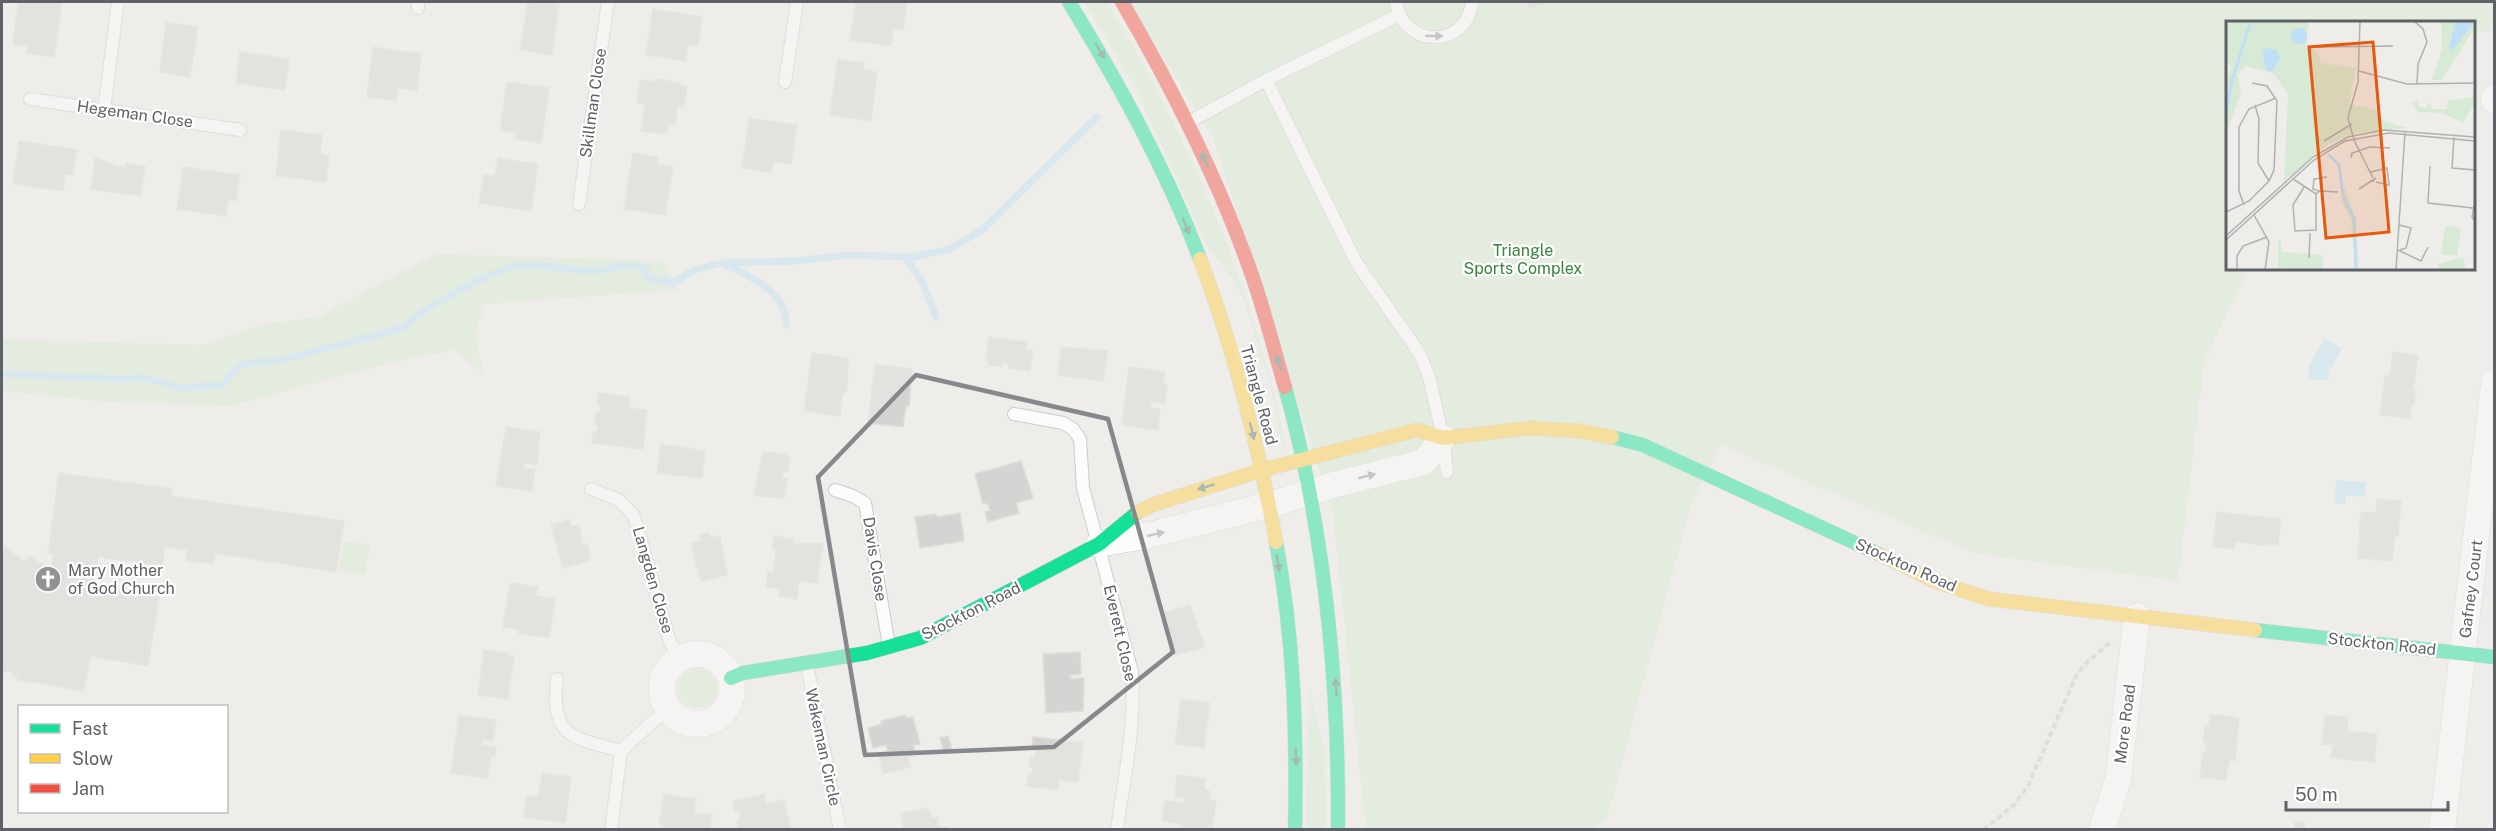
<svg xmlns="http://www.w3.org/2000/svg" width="2496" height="831" font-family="'Public Sans',sans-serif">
<rect width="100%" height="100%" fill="#eeede9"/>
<g fill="#d7ead5">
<path d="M1084,2h23c82,135 147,285 178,441l-3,1 -12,-59 -26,-84 -9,-19 -28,-36 -74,-163z"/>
<polygon points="1130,2 2494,2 2494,17 2490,31 2474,33 2474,22 2228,22 2228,268 2248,269 2204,362 2178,581 1976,554 1720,445 1691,504 1607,818 1593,830 1366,830 1333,513 1214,140"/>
<polygon points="436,254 662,261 678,290 485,304 475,334 483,374 456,350 390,363 230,406 105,402 2,391 2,339 204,345 257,325 317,317"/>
<polygon points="344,541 370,545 365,575 339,570"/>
<circle cx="697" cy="688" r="20"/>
<polygon points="1309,686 1324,746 1326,829 1306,829"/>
</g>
<g fill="#bfdff7">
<polygon points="2325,338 2342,349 2329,371 2328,380 2308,380 2309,366"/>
<polygon points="2336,480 2366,482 2365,497 2346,495 2345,504 2335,503"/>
</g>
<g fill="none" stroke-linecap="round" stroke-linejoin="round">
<g stroke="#bfdff7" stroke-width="7">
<polyline points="905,257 922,281 936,317"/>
<path d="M723,264c25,10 65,30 63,61"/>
<path d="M2,374l114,5 29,-1 34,10 43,-3 20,-21 40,-4 121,-32c16,-19 89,-57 114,-62 21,-4 51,5 74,5 11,0 21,-4 32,-5 7,-1 16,2 23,3l2,9 26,5 18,-12 29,-8 73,-2 54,-6 65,2 37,-8 33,-20 114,-112"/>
</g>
</g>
<g fill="#d5d4d2" stroke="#dedcd8" stroke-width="1.5">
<polygon points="18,2 62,2 54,57 27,53 28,46 13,44"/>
<polygon points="528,2 559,5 552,55 520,50"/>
<polygon points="856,2 907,2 903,30 893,28 891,46 850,40"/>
<polygon points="1526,2 1545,2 1529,9"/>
<polygon points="653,9 702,17 698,46 688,44 686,61 646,55"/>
<polygon points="166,22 198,27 190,77 160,72"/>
<polygon points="373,47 421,54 417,91 398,88 396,101 367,97"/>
<polygon points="240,52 289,59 285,90 236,83"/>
<polygon points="838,59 864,63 863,70 877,72 871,121 830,115"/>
<polygon points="655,79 681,83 681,86 687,87 684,107 678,106 675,125 668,124 667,134 641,131 645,104 637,102 640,80 654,82"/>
<polygon points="507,82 549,88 541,143 515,139 516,132 500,130"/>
<polygon points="749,118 797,125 791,164 773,162 771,173 742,168"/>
<polygon points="281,130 322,135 320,153 329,155 326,182 276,176"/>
<polygon points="19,141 77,150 73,175 65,174 63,191 13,184"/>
<polygon points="633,153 658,157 657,164 673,167 665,215 624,209"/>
<polygon points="95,158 117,166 125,167 126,163 145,166 141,196 91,189"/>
<polygon points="498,158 538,164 531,211 479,203 484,175 495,176"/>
<polygon points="183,167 240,175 236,201 228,200 226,216 177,209"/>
<polygon points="989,337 1027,342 1026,350 1033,351 1030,371 1009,368 1009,364 1002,363 1002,367 988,365 988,361 986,361"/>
<polygon points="1061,347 1108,351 1103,381 1058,375"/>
<polygon points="2393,352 2418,355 2413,390 2416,390 2414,405 2411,405 2410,418 2380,415 2385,376 2390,376"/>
<polygon points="812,353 848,358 847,391 842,395 840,416 804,411"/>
<polygon points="875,364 912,369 909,406 906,406 903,427 868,423"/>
<polygon points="1129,367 1165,372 1163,385 1167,385 1165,404 1151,402 1150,408 1160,409 1158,430 1122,425"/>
<polygon points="599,393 630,397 629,408 647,410 643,449 592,443 593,432 597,432 598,425 595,424 596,412 600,412 601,405 597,405"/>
<polygon points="506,427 540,432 537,465 525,463 524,468 535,469 532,491 496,486"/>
<polygon points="661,444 705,451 702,478 657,473"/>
<polygon points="763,452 786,454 785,457 790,457 788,472 783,472 782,477 787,478 784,499 754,495"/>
<polygon points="1021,461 1033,498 1016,503 1019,513 988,522 985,512 990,510 987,503 983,504 975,474"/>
<polygon points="59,473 172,489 171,496 344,521 336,572 215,553 214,564 186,561 187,550 164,547 163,566 98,557 92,586 159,597 148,666 90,656 84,691 19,680 9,670 2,673 2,550 5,546 24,562 30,556 51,571 53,553 48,553"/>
<polygon points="2377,499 2401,501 2398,537 2395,536 2392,561 2358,558 2361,512 2376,513"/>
<polygon points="2217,512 2281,519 2278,545 2266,544 2265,546 2235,541 2234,549 2213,547"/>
<polygon points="960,513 964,541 920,548 915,517 936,514 937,517"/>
<polygon points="569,520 571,527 579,525 583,545 587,544 591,560 563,568 551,525"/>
<polygon points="709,533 710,538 720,536 727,575 701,582 691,544 701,541 699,535"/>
<polygon points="774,536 793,539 793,543 823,544 817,583 799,581 797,599 779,596 780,589 766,587 768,572 773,573 776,550 772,550"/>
<polygon points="510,583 538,587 536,596 555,599 549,638 518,633 519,630 503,627"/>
<polygon points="1190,605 1205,647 1175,655 1163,613"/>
<polygon points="484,650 510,653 509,656 514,656 508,699 478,695"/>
<polygon points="1080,652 1081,674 1070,675 1071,679 1084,678 1083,711 1046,713 1043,654"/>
<polygon points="1181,699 1210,703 1204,748 1175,744"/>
<polygon points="2210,714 2239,718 2235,761 2229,760 2226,780 2200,777 2203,752 2206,752 2207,742 2203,742 2205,726 2209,727"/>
<polygon points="459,715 496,720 493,741 482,740 481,745 496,747 495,757 491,756 488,778 451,773"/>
<polygon points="906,715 906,718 913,717 920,744 913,745 916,756 908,757 911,767 883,774 878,753 888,751 886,745 873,748 868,728 882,724 881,721"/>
<polygon points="2325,715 2348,717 2347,731 2377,734 2374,762 2331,758 2333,745 2322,744"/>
<polygon points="948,736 952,750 944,752 940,738"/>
<polygon points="1033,737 1083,743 1078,782 1059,780 1058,790 1027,786 1028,775 1032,775 1033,767 1029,767 1030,756 1035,757 1036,748 1032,748"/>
<polygon points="542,773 571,777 565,823 524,817 527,795 538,797"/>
<polygon points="1177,775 1206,779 1204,790 1210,791 1209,800 1216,801 1212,830 1180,828 1180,824 1162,821 1165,801 1184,803 1184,798 1175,797"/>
<polygon points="664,794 696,799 694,813 712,815 710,830 662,830 663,825 659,825"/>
<polygon points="764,794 766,804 784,800 791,830 739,830 737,820 741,819 739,811 735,812 733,801"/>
<polygon points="928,808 932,818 938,817 939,827 947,826 948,830 904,830 901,813"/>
<polygon points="2295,822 2305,823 2304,830 2294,830"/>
</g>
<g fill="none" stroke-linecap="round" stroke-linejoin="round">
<defs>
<g id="lane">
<path d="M1396,2c7,47 71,47 76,0"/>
<polyline points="418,8 418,2"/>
<polyline points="1266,80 1356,262 1420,354 1430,380 1443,438 1447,472"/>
<polyline points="785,82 797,2"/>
<polyline points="30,99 240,130"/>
<polyline points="104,110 118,2"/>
<polyline points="1189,122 1266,80 1399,15"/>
<polyline points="579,204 608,2"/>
<path d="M1014,414l49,9 10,6 7,10 3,49 49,184c4,53 -8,105 -15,158"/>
<polyline points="591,489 619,500 634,516 669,639 678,659"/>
<polyline points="835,490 853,496 865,503 889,646"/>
<polyline points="807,665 840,830"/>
<path d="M557,679c-7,59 17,59 64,72"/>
<polyline points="611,830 621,751 652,722 668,711"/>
</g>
<g id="street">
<polyline points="2494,98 2494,100"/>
<polyline points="1099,544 1150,535 1269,505 1333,485 1424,462 1443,438"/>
<circle cx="697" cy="689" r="35"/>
<polyline points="2102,830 2118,780 2137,616"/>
<polyline points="2442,830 2494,383"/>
</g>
<g id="fast">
<path d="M1069,2c50,82 97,167 131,257"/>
<path d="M1285,387c40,144 54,293 53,443"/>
<polyline points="1612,437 1643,445 1879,554"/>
<path d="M1276,542c18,95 21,192 19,288"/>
<polyline points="2255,630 2494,657"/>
<polyline points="731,678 743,673 867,653 920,638 1099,544 1138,512"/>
</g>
<g id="slow">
<path d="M1200,259c35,92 58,186 76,283"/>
<polyline points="1138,512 1155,504 1262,470 1417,430 1443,438 1531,428 1579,431 1612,437"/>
<polyline points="1879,554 1934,581 1989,599 2255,630"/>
</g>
<path id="jam" d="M1122,2c49,84 93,171 126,262 15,40 25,82 37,123"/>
</defs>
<use href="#lane" stroke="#cacbcb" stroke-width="14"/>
<use href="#street" stroke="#cacbcb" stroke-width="27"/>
<use href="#fast" stroke="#c9c9ca" stroke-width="15"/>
<use href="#slow" stroke="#c9c9ca" stroke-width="15"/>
<use href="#jam" stroke="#c9c9ca" stroke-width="15"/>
<polyline stroke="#cacecb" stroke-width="4" stroke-dasharray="6 3" stroke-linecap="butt" points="1983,830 2014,805 2028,786 2076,676 2086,663 2112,641"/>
<use href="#lane" stroke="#fcfcfc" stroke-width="12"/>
<use href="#street" stroke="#fcfcfc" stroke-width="26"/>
<use href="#fast" stroke="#16e098" stroke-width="14"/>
<use href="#slow" stroke="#ffcf43" stroke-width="14"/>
<use href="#jam" stroke="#f24e42" stroke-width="14"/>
</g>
<defs><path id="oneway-solid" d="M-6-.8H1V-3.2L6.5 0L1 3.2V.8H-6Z" transform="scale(1.5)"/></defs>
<g fill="#95989b">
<use href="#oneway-solid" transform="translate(1434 36) rotate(1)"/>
<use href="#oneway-solid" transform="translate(1367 476) rotate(-14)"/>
<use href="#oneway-solid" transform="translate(1156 534) rotate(-13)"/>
</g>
<g fill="#507b71">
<use href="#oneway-solid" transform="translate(1100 51) rotate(59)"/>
<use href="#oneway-solid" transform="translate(1205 160) rotate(-115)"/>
<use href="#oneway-solid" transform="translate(1186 226) rotate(68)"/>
<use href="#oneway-solid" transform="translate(1279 363) rotate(-107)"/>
<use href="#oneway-solid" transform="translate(1252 431) rotate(76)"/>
<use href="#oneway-solid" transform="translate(1206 487) rotate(163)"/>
<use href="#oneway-solid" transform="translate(1278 563) rotate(81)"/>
<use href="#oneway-solid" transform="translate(1336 687) rotate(-94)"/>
<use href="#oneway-solid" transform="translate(1296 757) rotate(87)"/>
</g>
<path d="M0 0H2496V831H0ZM916,375l192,44 65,233 -119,95 -189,8 -47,-278z" fill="#eeede9" fill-opacity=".55" fill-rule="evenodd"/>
<path fill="none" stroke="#86898b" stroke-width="4.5" stroke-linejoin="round" d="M916,375l192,44 65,233 -119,95 -189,8 -47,-278z"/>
<defs>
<symbol id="church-disc" viewBox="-11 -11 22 22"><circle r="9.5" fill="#909394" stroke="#fff"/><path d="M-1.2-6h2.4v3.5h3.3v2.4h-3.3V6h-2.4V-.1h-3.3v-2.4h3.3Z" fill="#fff"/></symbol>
</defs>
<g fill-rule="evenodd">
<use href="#church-disc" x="33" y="564" width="30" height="30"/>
</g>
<g text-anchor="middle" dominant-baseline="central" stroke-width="4.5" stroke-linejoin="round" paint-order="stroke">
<g font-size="16" fill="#5e6267" stroke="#fff">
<text transform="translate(593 103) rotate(-82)">Skillman Close</text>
<text transform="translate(135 114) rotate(8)">Hegeman Close</text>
<text transform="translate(1259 395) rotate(75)">Triangle Road</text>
<text transform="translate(875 559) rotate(81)">Davis Close</text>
<text transform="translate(1906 565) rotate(24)">Stockton Road</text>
<text transform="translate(653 580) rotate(74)">Langden Close</text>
<text transform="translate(2471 589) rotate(-83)">Gafney Court</text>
<text transform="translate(971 611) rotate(-27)">Stockton Road</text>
<text transform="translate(1120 633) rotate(77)">Everett Close</text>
<text transform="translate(2382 644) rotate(6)">Stockton Road</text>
<text transform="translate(2125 724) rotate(-83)">More Road</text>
<text transform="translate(823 747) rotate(78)">Wakeman Circle</text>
</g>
<g font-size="16" fill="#38853c" stroke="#fff">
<text x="1523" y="250">Triangle<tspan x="1523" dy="18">Sports Complex</tspan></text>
</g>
<g font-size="16" fill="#5e6267" stroke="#fff" text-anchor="start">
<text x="68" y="570">Mary Mother<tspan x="68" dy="18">of God Church</tspan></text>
</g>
</g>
<g transform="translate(2226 21)">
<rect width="249" height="249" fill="#eeede9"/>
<path d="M0,0h83l-3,25 11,6 4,11 35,5 -7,36 29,6 5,11 24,7 -51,5 -27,11 -45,37 4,-87 -15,-21 -27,-7 -8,8 3,20 -15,38v-52l6,-14 -6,-3zM215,0h34v6l-33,53h-10l10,-31zM248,76l1,7 -12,18 -22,-9 -23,-1 -6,-9 5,-3 2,7 7,1 3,-6 4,7h14l1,-8zM118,163l11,34 4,52 -7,-32 -7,-2 7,-1 -1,-15 -9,-17zM219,205l16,2 -4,28 -16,-2zM55,218v13l42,3v15h-33l-9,-13 8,13h-11v-28zM237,236l3,12 -26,1 -2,-6z" fill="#d7ead5"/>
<path d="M230,0l18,1 -21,28 -4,-3zM65 15a8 8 0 1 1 16 0a8 8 0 1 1-16 0ZM40,27l11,2 3,8 -8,15 -6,-4 -4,-17z" fill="#bfdff7"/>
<path fill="none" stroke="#bfdff7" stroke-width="3" d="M0,93l6,-34 19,-59M102,133l11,11 4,32 11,21 2,52"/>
<path fill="none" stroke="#b0b1b1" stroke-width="1.5" d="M134,0l-2,61 -10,36 6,22 19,38M188,0l9,8 4,13 -9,22 -1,20M91,26l76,-1M133,50l48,13 68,-1M29,84l4,14 -1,44 11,18M228,116l-2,31 23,2M98,120l28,-17M125,137l1,-5 18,-6 20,1M204,145l-2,37 45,5M145,151l16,-4 2,17 -13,-3M67,158l23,15 3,-3 -6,-2 1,-10 13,-2M78,166l-11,18 2,26 21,-1v-36M133,168l17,-11 -4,4M93,170l19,1M249,181l-3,15 3,4M18,184l-5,-14v-64l10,-18 27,-11M0,191l23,-11 20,-20 5,-11 3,-69 -10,-15 -15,-3M28,194l15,27 -4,28M173,204l12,3 -5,20 -6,2M0,215l87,-79 35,-20 36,-7 91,7M0,219l88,-80 31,-19 44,-8 86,8M172,229l23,11 7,-14M83,237l1,-25M11,249v-14l6,-10 24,-9M170,249l9,-138"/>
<path fill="#e8590c" fill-opacity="0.15" stroke="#e8590c" stroke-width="3" d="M147,21l16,190 -63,6 -17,-191z"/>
<rect width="249" height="249" fill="none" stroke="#5e6267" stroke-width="3"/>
</g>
<rect width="2496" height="831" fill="none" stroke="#5e6267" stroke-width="6"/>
<rect x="18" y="705" width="210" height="108" fill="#ffffff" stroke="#bfc0c2" stroke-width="1.5"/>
<rect x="30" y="724" width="30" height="9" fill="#16e098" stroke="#bfc0c2" stroke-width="1.5"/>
<text x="72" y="735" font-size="18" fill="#5e6267">Fast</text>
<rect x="30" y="754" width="30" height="9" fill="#ffcf43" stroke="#bfc0c2" stroke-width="1.5"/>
<text x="72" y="765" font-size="18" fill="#5e6267">Slow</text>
<rect x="30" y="784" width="30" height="9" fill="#f24e42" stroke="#bfc0c2" stroke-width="1.5"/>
<text x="72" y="795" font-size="18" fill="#5e6267">Jam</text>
<path d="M2286 801v9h162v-9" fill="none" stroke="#5e6267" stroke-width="3"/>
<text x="2295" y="801" font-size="18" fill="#5e6267" stroke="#ffffff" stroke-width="4.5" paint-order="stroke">50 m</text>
</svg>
